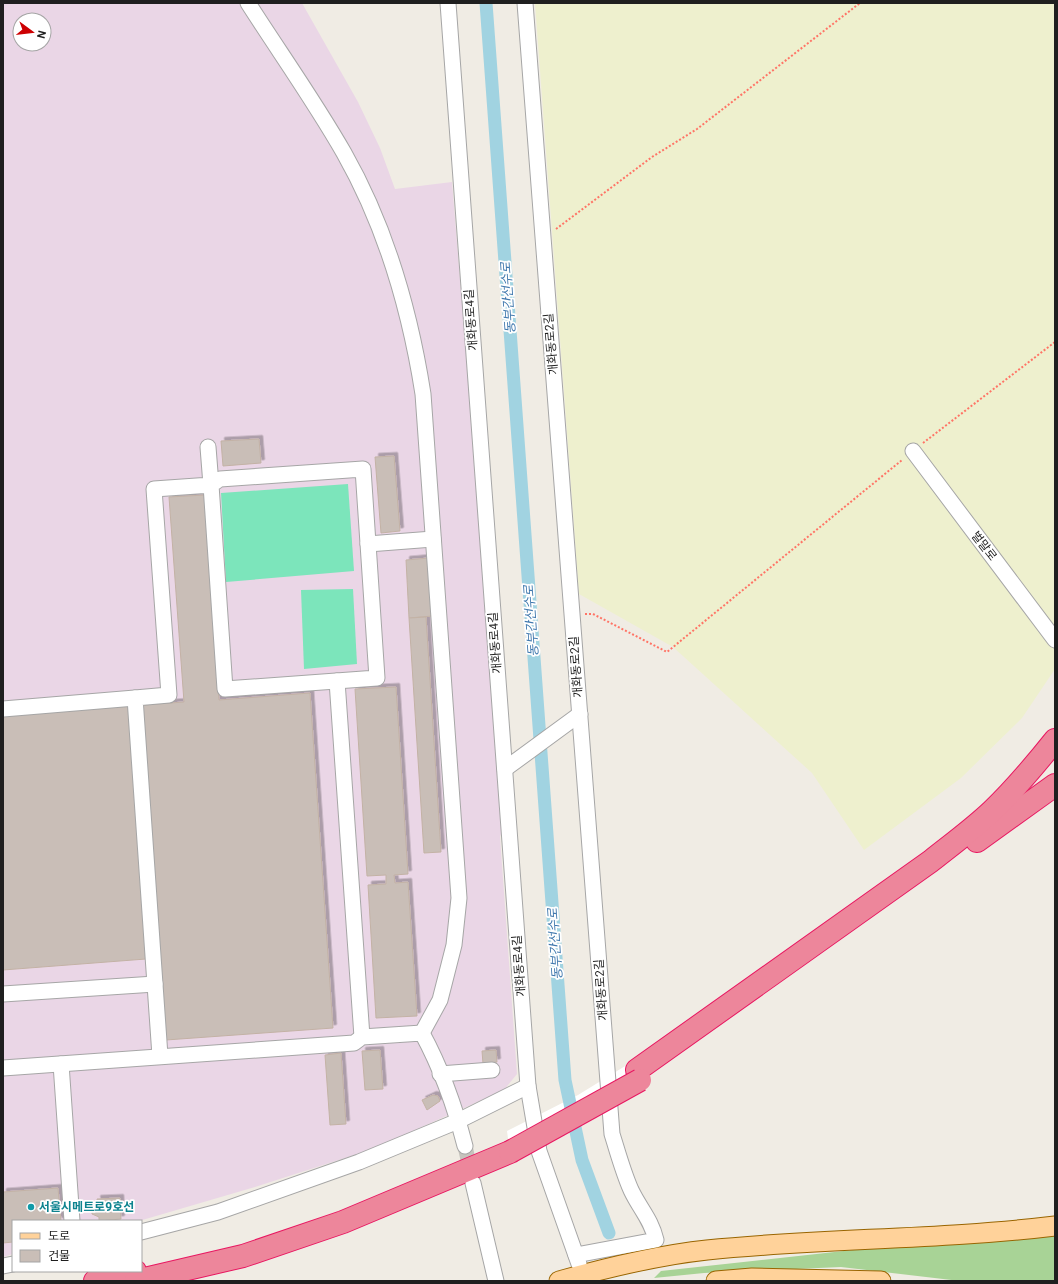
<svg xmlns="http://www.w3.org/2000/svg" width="1058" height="1284" font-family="Roboto,'Noto Sans KR',sans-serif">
<defs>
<filter id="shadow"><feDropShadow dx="3.5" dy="-3.5" stdDeviation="0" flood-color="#0004"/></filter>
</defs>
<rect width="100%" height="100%" fill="#f0ece4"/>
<path fill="#ead6e6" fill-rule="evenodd" d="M3,3h299l56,99 22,46 15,41 57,-7 53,640 -5,15 17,237 -13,16 -131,59 -118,38 -116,34h-126v33l-10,3zM20,20h24v24h-24z"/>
<polygon fill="#eef0ce" points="535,3 1055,3 1055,669 1022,718 961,778 864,850 812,773 673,647 579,594"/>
<polygon fill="#a8d396" points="1055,1234 1055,1281 960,1281 841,1267 704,1273 654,1278 661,1271 907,1244"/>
<g fill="#7ce5bb">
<polygon points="348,484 354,571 226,582 221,493"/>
<polygon points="353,589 357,664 304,669 301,590"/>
</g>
<polygon fill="#fff" points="635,1060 642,1090 586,1123 511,1162 507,1131 578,1095"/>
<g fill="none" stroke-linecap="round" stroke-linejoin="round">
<polyline stroke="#a1d3e1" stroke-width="13" points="486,3 565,1080 582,1160 609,1233"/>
</g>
<g fill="#c9beb7" stroke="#c3b2a5" filter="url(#shadow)">
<polygon points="259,439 261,463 223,466 221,441"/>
<polygon points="394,456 400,531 381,533 375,457"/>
<polygon points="205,495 219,700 310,693 333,1028 166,1040 143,705 184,702 169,497"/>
<polygon points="429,558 433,616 409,618 406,560"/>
<polygon points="426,617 441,852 424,853 409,618"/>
<polygon points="396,687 408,874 394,875 395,883 408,882 417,1016 376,1018 368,885 386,884 386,875 367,876 355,689"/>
<polygon points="131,702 146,959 3,970 3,715"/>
<polygon points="380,1050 383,1089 365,1090 362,1051"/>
<polygon points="496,1050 497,1062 483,1064 482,1051"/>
<polygon points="341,1053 346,1124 330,1125 325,1055"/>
<polygon points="433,1095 438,1096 440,1101 427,1110 422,1100"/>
<polygon points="58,1188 61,1221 13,1221 13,1242 3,1243 3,1192"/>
<polygon points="120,1198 121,1219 99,1221 99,1217 92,1214 92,1208 98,1204 97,1199"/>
</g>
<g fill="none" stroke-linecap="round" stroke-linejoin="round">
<polyline stroke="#c6c3bd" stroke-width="15" stroke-dasharray="15 8" stroke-linecap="butt" points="465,1146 472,1178"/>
<defs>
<g id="minor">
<path d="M248,3c32,50 67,99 96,150 42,74 66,158 79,241l36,504 -5,47 -14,55 -18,33"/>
<polyline points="448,3 528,1086 539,1151 579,1264"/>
<path d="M525,3l87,1131c6,19 11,38 19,56 9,19 20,29 25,50l-80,15"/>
<polyline points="913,451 1055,640"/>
<polyline points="368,544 433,539"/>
<polyline points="337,681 362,1037"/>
<polyline points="3,709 135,698"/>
<polyline points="505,769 580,714"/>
<polyline points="3,994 155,984"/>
<polyline points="160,1056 135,698 169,695 154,489 211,485 225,689 377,678 363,469 220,479 211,485 208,447"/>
<polyline points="61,1064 72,1221"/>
<path d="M3,1068l351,-25 8,-6 60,-4c19,35 33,74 43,113"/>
<polyline points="440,1074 492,1070"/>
<polyline points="473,1183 496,1281"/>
<polyline points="141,1232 218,1212 359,1162 458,1121 528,1086"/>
<polyline points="3,1266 13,1264"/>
</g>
<g id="major">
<path d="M559,1281c47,-13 100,-26 148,-31 116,-12 233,-10 348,-24"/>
<polyline points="716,1281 752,1278 881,1281"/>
</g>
<g id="highway">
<polyline points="977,841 1055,785"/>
<path d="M637,1070l294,-209c20,-16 42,-32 61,-50 23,-22 43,-46 63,-71"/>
<polyline points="95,1281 135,1271"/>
<polyline points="136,1281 243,1256 343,1222 510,1152"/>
</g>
</defs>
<use href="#minor" stroke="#a6a6a6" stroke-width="17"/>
<use href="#major" stroke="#996500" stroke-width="21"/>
<use href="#highway" stroke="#e81761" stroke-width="24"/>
<g stroke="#ff7466" stroke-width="2" stroke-dasharray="2 2" stroke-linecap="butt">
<polyline points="556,229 652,157 697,129 860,3"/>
<polyline points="923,443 1055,342"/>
<polyline points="585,614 593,614 667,652 902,460"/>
</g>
<use href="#minor" stroke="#fff" stroke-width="15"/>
<use href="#major" stroke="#ffd29a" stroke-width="19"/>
<use href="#highway" stroke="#ed869b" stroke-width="22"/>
<defs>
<polyline id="highway-bridge" points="510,1152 640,1080"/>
</defs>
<use href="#highway-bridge" stroke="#e81761" stroke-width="24" stroke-linecap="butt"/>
<use href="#highway-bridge" stroke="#ed869b" stroke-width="22"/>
</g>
<circle fill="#0f9aa8" stroke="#fff" stroke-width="1.5" cx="31" cy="1207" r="4"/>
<g text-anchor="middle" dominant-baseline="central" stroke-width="3.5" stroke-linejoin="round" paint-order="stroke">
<g font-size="12" fill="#1f1f1f" stroke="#fff">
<text transform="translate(471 320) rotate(-94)">개화동로4길</text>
<text transform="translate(551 344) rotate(-95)">개화동로2길</text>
<text transform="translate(984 546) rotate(52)">벌말로</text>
<text transform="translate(495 643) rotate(-94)">개화동로4길</text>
<text transform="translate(576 667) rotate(-94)">개화동로2길</text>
<text transform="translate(519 966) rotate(-94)">개화동로4길</text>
<text transform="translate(601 990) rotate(-94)">개화동로2길</text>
</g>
<g font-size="12" font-weight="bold" fill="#0d838f" stroke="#fff" text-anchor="start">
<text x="39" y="1207">서울시메트로9호선</text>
</g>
<g font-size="13" font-style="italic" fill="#4179ae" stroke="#fff">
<text transform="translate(508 298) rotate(-94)">동부간선수로</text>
<text transform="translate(531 621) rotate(-94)">동부간선수로</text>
<text transform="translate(555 944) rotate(-94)">동부간선수로</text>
</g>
</g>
<rect width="1058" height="1284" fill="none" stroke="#1f1f1f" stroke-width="8"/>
<rect x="12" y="1220" width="130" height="52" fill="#ffffff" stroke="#a5a5a5"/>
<rect x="20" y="1233" width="20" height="6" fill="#ffd29a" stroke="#a5a5a5"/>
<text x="48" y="1240" font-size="12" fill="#1f1f1f">도로</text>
<rect x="20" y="1250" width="20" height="12" fill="#c9beb7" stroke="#a5a5a5"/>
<text x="48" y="1260" font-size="12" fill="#1f1f1f">건물</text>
<g transform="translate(32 32) rotate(105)"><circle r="19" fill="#ffffff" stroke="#a5a5a5"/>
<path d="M0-3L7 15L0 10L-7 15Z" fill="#cd0002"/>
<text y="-6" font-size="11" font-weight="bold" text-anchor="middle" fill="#1f1f1f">N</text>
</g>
</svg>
